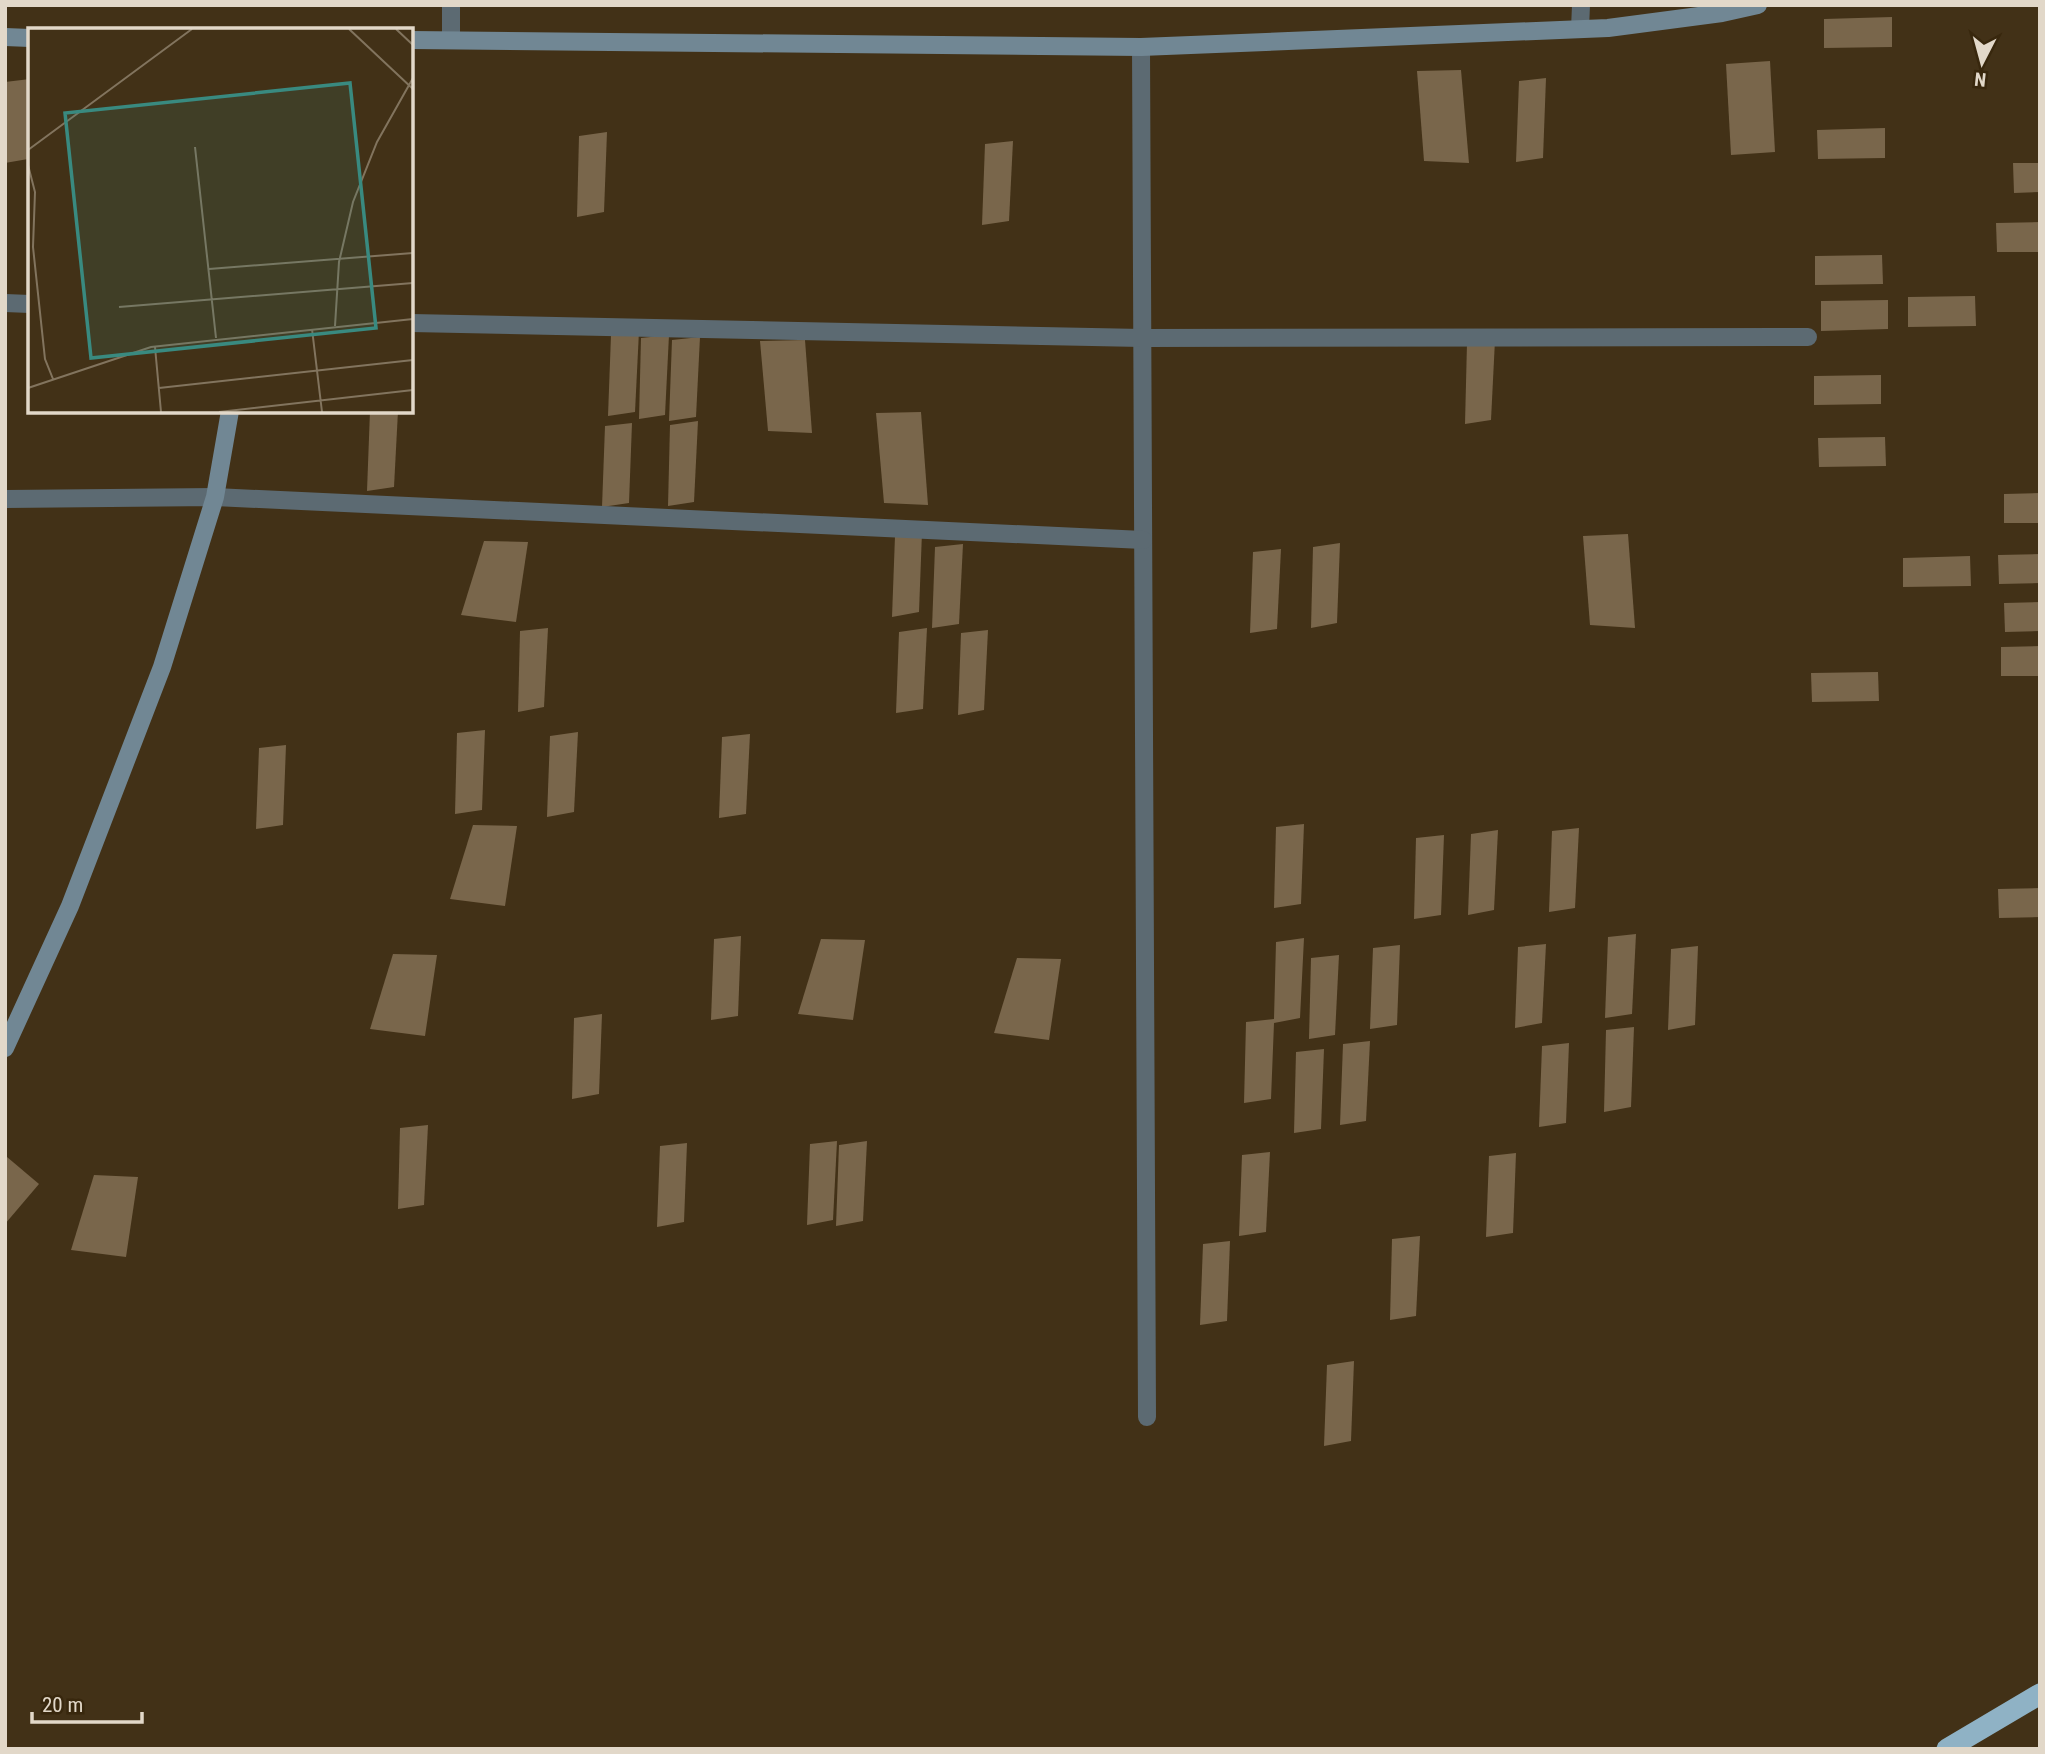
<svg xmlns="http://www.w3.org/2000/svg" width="2045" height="1754" font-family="'Roboto Condensed',sans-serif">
<rect width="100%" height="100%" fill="#423117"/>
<g fill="#79664b">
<polygon points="1892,17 1892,47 1824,48 1824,19"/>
<polygon points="1770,61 1775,152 1731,155 1726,64"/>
<polygon points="1461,70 1469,163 1424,161 1417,71"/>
<polygon points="1546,78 1543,158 1516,162 1519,81"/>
<polygon points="30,79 28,159 5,163 5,82"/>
<polygon points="1885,128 1885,158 1818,159 1817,130"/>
<polygon points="607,132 604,212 577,217 579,136"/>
<polygon points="1013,141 1009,221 982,225 985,144"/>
<polygon points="2013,163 2040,163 2040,192 2014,193"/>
<polygon points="2040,222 2040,252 1997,252 1996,223"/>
<polygon points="1882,255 1883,284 1815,285 1815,256"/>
<polygon points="1975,296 1976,326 1908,327 1908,297"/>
<polygon points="1888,300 1888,329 1821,331 1821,301"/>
<polygon points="639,331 635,412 608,416 611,335"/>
<polygon points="669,335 665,415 639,419 641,338"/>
<polygon points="700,337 696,417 669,421 672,340"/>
<polygon points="805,340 812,433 768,431 760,341"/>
<polygon points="1495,340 1491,420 1465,424 1467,343"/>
<polygon points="1881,375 1881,404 1814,405 1814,376"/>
<polygon points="370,411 398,411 394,487 367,491"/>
<polygon points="921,412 928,505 884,503 876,413"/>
<polygon points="698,421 694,502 668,506 670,425"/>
<polygon points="632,423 629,503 602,507 605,426"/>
<polygon points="1885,437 1886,466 1819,467 1818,438"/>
<polygon points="2040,493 2040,523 2004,523 2004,494"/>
<polygon points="922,532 919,612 892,617 895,536"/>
<polygon points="1628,534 1635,628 1590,625 1583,536"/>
<polygon points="484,541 528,542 516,622 461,615"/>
<polygon points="1340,543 1337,623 1311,628 1313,547"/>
<polygon points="963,544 959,624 932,628 935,547"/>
<polygon points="1281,549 1277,629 1250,633 1253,552"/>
<polygon points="2040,554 2040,583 1999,584 1998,555"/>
<polygon points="1970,556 1971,586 1903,587 1903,558"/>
<polygon points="2040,602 2040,631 2005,632 2004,603"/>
<polygon points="548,628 544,707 518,712 520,631"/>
<polygon points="927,628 923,709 896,713 899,632"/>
<polygon points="988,630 984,710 958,715 961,633"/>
<polygon points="2040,646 2040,676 2001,676 2001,647"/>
<polygon points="1878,672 1879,701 1812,702 1811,673"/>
<polygon points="485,730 482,810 455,814 457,733"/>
<polygon points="578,732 574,812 547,817 550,736"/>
<polygon points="750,734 746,814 719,818 722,737"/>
<polygon points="286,745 283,825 256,829 259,748"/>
<polygon points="1304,824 1301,904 1274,908 1276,827"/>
<polygon points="473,825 517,826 505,906 450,899"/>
<polygon points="1579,828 1575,908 1549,912 1552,831"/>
<polygon points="1498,830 1494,910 1468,915 1471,834"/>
<polygon points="1444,835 1441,915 1414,919 1416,838"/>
<polygon points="2040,888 2040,917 1999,918 1998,889"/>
<polygon points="1636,934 1632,1014 1605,1018 1608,937"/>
<polygon points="741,936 738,1016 711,1020 714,939"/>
<polygon points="1304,938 1300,1018 1274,1023 1271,1099 1244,1103 1246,1022 1274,1019 1276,942"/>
<polygon points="821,939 865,940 853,1020 798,1014"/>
<polygon points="1546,944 1542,1023 1515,1028 1518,947"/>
<polygon points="1400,945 1397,1025 1370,1029 1373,948"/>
<polygon points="1698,946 1695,1025 1668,1030 1671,949"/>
<polygon points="393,954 437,955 425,1036 370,1029"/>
<polygon points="1339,955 1335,1035 1309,1039 1311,958"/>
<polygon points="1017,958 1061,959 1049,1040 994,1033"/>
<polygon points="602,1014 599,1094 572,1099 574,1018"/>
<polygon points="1634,1027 1631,1107 1604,1112 1606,1030"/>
<polygon points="1370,1041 1366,1121 1340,1125 1343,1044"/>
<polygon points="1569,1043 1566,1123 1539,1127 1542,1046"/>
<polygon points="1324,1049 1321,1129 1294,1133 1296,1052"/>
<polygon points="428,1125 424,1205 398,1209 400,1128"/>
<polygon points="837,1141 833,1220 807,1225 810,1144"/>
<polygon points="867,1141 863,1221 836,1226 839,1145"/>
<polygon points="687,1143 684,1222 657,1227 660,1146"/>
<polygon points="1270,1152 1266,1232 1239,1236 1242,1155"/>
<polygon points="1516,1153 1513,1233 1486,1237 1489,1156"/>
<polygon points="7,1157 39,1184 5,1224 5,1159"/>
<polygon points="94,1175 138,1177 126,1257 71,1250"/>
<polygon points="1420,1236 1416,1316 1390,1320 1392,1239"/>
<polygon points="1230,1241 1227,1321 1200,1325 1203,1244"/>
<polygon points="1354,1361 1351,1441 1324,1446 1327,1365"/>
</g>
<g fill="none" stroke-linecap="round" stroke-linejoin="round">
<g stroke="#5c6a72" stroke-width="18">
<polyline points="451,5 451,40"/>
<polyline points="1580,29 1581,5"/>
<polyline points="1141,47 1147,1417"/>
<polyline points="5,303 30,304"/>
<polyline points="411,323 1142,338 1808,337"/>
<polyline points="5,499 215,497 1143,540"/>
</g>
<g stroke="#718794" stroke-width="18">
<polyline points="5,37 30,38"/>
<polyline points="411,40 1141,47 1608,28 1722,13 1758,5"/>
<polyline points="5,1048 70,906 162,667 215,497 230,411"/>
</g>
<polyline stroke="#8fb2c5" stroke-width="21" points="1947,1749 2040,1694"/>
</g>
<g transform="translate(28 28)">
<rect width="385" height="385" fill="#423117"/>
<path fill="none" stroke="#82745e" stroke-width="2" d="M321,1l64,60M368,1l17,16M167,119l21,191M0,122l164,-121M0,137l7,27 -2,55 12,112 8,20M181,241l204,-16M91,279l294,-24M307,298l4,-64 14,-60 24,-60 36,-64M284,301l10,83M127,319l6,65M0,360l123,-41 262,-28M131,360l254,-28M191,384l194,-22"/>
<path fill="#398a80" fill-opacity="0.15" stroke="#398a80" stroke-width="3.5" d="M322,55l26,245 -285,30 -26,-245z"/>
<rect width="385" height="385" fill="none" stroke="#e2d8c9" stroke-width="3.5"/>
</g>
<rect width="2045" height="1754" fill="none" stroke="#e2d8c9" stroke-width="14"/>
<g transform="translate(1982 63) rotate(186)" stroke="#38270d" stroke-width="5" paint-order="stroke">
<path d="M0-5L12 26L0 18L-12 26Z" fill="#e2d8c9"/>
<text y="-10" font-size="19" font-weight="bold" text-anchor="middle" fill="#e2d8c9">N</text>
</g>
<path d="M32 1712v10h110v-10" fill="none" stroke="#e2d8c9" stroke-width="3.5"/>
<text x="42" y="1712" font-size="21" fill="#e2d8c9" stroke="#38270d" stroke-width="5" paint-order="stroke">20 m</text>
</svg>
